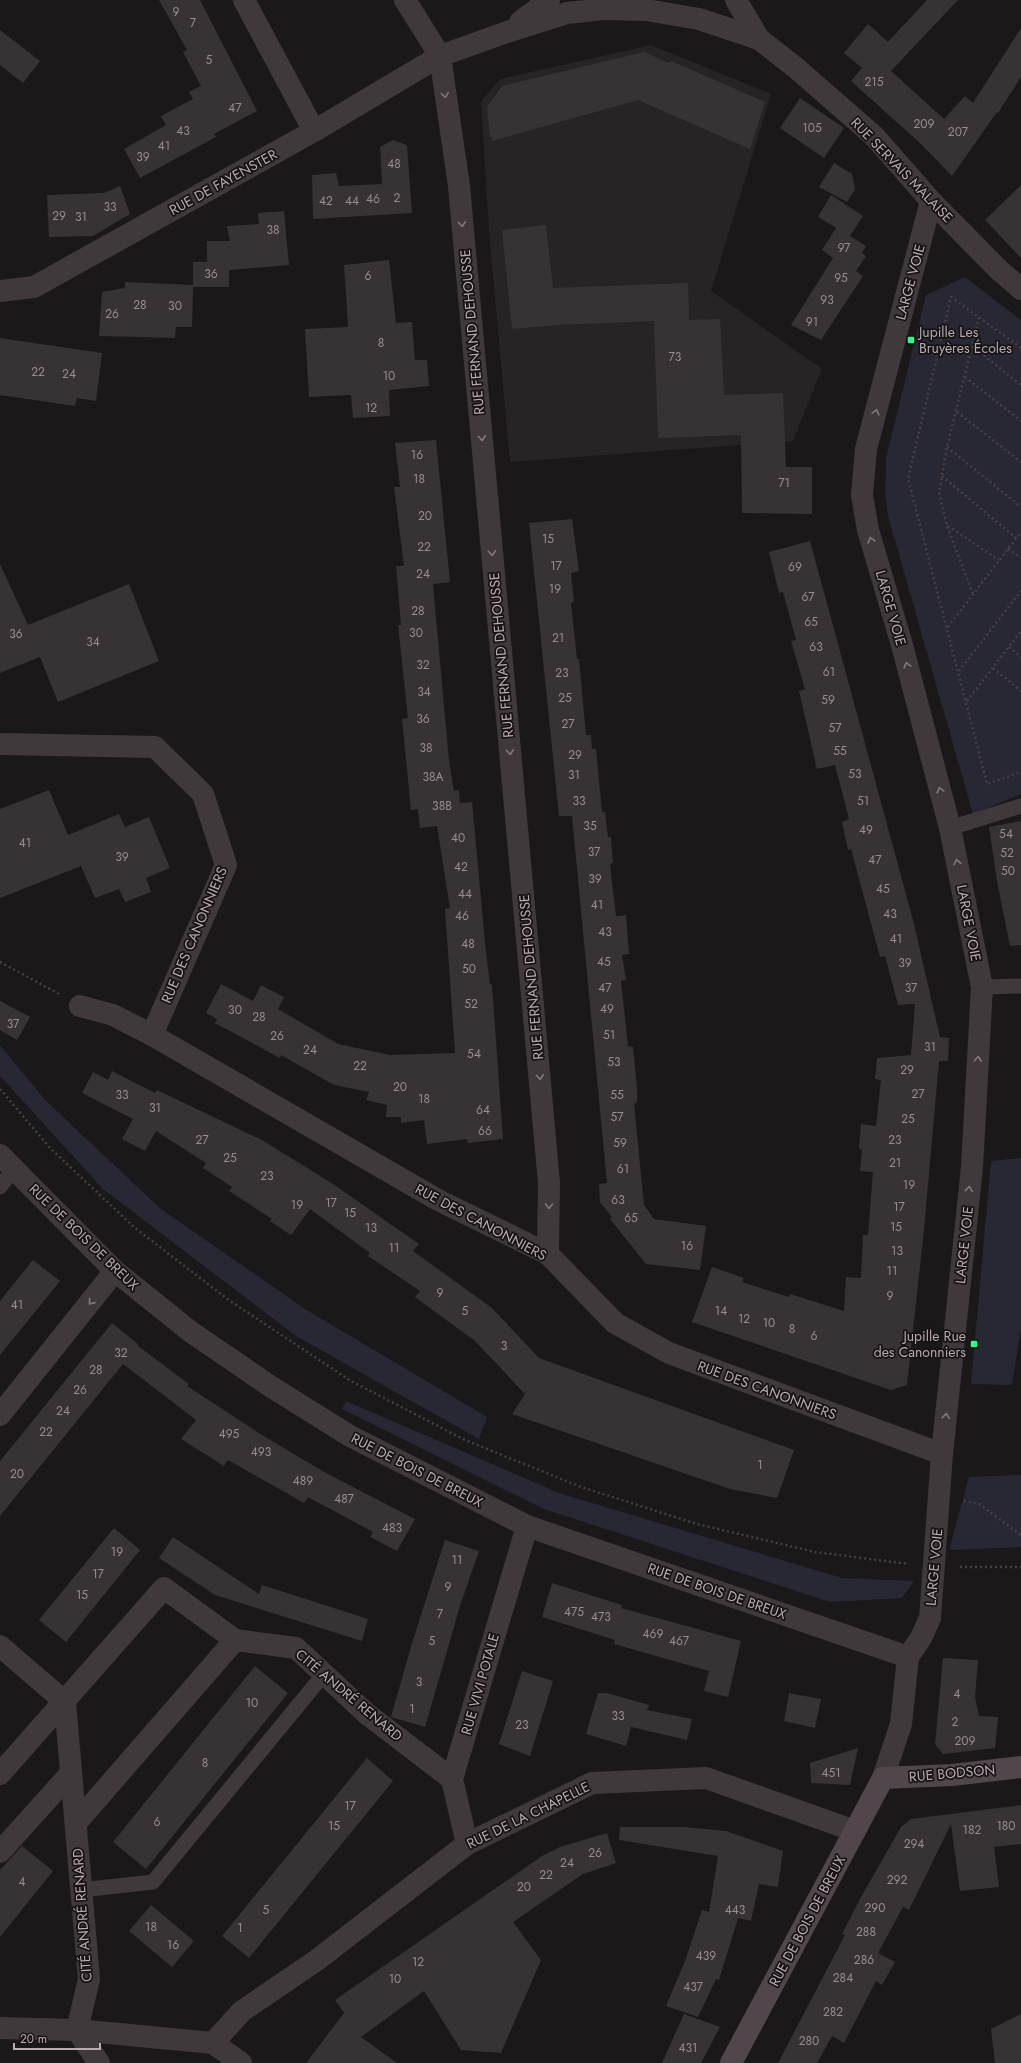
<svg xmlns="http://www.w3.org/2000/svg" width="1021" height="2063" font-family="Jost,sans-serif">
<rect width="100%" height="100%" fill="#1a1819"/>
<polygon fill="#282425" points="651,45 771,94 711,291 822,369 793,441 510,462 489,231 481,102 500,79"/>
<g fill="#272833">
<polygon points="965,277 1021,320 1021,794 973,814 888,516 885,496 886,458 926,295"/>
<polygon points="0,1045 45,1100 161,1209 305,1309 487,1417 479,1439 296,1336 103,1189 0,1076"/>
<polygon points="1021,1158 1021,1328 1012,1385 971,1384 991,1161"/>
<polygon points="346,1401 559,1493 842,1578 914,1581 902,1598 830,1602 544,1509 342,1409"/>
<polygon points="1021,1475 1021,1547 949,1550 969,1477"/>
</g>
<g fill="#373334">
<polygon points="159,0 200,0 257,111 214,134 216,137 140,178 124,149 166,125 161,116 193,99 189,92 201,86 183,52 187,50"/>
<polygon points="927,0 958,0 891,71 944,119 965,96 973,103 1021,28 1021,77 998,113 997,112 952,176 921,144 851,81 862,68 844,53 868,24 888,42"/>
<polygon points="0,30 40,61 23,83 0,65"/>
<polygon points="644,52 669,63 671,61 765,102 750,149 638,100 492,141 492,137 490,137 487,107 502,86"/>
<polygon points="800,98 844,128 824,158 780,128"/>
<polygon points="393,140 407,145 412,213 313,219 312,175 336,173 339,186 382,184 380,147"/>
<polygon points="834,163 852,174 855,189 847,202 819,187"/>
<polygon points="1021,185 1021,258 985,220"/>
<polygon points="120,186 130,214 93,236 49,237 47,195 104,193"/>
<polygon points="831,195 863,216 850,236 866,246 862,253 866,256 856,271 863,276 821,340 791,325 833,258 822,250 836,228 818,217"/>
<polygon points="284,211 289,265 229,270 229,287 193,287 192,327 176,327 175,338 99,336 102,292 125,288 125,282 193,285 193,262 207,262 207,241 230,241 227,226 259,224 258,213"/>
<polygon points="546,225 553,288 688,283 689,320 720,319 724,395 783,393 786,467 812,467 812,514 742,513 741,435 658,438 654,321 557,325 512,329 502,230"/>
<polygon points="389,260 396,323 412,322 415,360 427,360 429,386 389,390 390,416 353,418 351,395 309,397 305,329 348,327 344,265"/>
<polygon points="0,338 102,353 96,401 77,398 75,406 0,395"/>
<polygon points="436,440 450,582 433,584 449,760 454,791 459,790 460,803 472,802 486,953 490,984 492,985 503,1139 468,1143 467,1139 427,1144 424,1120 401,1123 401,1117 386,1117 387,1105 366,1100 369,1092 334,1085 281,1055 280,1058 215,1023 217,1019 206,1013 221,984 253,1001 261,985 284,997 278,1009 338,1044 390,1055 455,1053 445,909 450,908 437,826 420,828 418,809 411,810 402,719 408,718 398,625 401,625 396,566 404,566 394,487 400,487 395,443"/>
<polygon points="572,519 579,571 571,573 574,602 571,603 577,659 579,659 586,735 591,735 592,749 596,749 602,812 605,812 608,837 611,837 613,863 610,864 616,916 626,915 629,954 622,955 626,980 621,981 628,1046 633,1047 637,1088 637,1102 634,1104 644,1205 654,1219 706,1226 700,1270 646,1264 610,1219 612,1217 600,1202 599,1184 607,1183 572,816 559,816 529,523"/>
<polygon points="810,541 913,920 940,1037 949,1038 948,1061 939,1061 924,1230 907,1385 891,1390 692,1322 712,1267 744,1278 742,1282 789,1297 790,1294 844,1311 846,1277 861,1278 863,1235 868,1235 873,1172 860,1171 862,1150 859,1148 861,1124 876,1126 881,1080 875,1079 877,1058 911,1055 915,1004 898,1005 885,956 880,957 851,849 848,850 842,822 849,819 835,765 817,769 799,691 805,689 791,641 796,640 783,592 779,593 769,552"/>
<polygon points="0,564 28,625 129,584 159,661 58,702 40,657 0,673"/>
<polygon points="49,790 68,835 119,814 125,827 149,817 170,868 146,878 151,892 125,902 119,889 95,898 81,866 0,898 0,809"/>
<polygon points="1021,821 1021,945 1010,946 997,881 989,827"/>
<polygon points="0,1001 30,1017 17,1040 0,1030"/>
<polygon points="112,1071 155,1093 157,1090 262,1140 333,1184 419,1244 413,1251 492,1308 539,1358 794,1450 777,1498 730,1489 512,1414 525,1394 475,1341 415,1297 420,1291 368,1256 370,1253 310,1209 291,1235 270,1221 272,1219 229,1191 232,1187 203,1168 206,1163 156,1131 145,1151 122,1139 133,1119 82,1093 93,1072 108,1080"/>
<polygon points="33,1260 60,1281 0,1355 0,1301"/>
<polygon points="112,1323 139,1345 138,1346 189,1384 187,1386 262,1435 324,1472 415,1519 397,1551 370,1537 373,1532 308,1497 304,1503 228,1460 224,1466 181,1439 196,1420 123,1364 0,1516 0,1461"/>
<polygon points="114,1528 140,1550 66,1642 39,1620"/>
<polygon points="173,1537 259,1594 262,1585 368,1619 362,1641 215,1595 159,1558"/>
<polygon points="445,1540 479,1551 460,1606 425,1727 391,1717 413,1640"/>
<polygon points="552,1583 622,1605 621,1608 741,1641 728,1697 704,1691 709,1671 614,1644 615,1640 542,1617"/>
<polygon points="943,1658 978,1660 975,1697 979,1716 998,1717 995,1748 943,1754 935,1744"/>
<polygon points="255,1666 288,1693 146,1869 113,1842"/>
<polygon points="522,1671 553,1681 530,1756 499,1744"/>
<polygon points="598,1693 607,1693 649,1705 647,1710 692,1719 687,1740 631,1727 626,1746 586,1734"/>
<polygon points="789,1693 821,1699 815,1728 784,1721"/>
<polygon points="858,1748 850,1785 811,1783 810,1763"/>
<polygon points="367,1758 393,1781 249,1958 222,1936"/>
<polygon points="1021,1805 1021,1844 994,1847 999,1887 960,1891 951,1824 909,1910 903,1907 878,1953 895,1962 882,1985 876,1981 844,2043 832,2036 817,2063 778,2063 845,1935 842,1934 860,1899 901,1827 911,1819"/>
<polygon points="620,1827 685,1827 726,1831 783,1851 778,1887 759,1884 751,1921 738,1918 719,1980 716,1979 698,2017 666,2006 685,1961 702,1910 709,1912 718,1856 619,1840"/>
<polygon points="607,1833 616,1863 583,1874 513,1922 541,1960 501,2053 461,2050 424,1991 361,2037 397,2063 306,2063 344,2013 335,2000 542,1856 560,1847"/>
<polygon points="22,1846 53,1871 0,1937 0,1870"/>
<polygon points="151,1905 194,1941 172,1967 129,1931"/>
<polygon points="684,2014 720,2027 701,2063 662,2063"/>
<polygon points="1021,2014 1021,2063 995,2063 991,2029"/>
</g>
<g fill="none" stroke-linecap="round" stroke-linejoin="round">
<g stroke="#473f43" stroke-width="2.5" stroke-dasharray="2 3" stroke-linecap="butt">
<polyline points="972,346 1021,385"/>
<polyline points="1021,348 951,297 908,479 987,784 1021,772"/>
<polyline points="965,377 1021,421"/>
<polyline points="957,412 1021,462"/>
<polyline points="947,447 1021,507"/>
<polyline points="942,476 1016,538"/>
<polyline points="948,526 999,560"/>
<polyline points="1008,549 1021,558"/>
<polyline points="973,594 947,526 939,493 947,447 979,317"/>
<polyline points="948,627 1021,532"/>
<polyline points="1009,647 1021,657"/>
<polyline points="993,668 1021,691"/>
<polyline points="959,671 1021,591"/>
<polyline points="967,701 1021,631"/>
<polyline points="0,962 59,994"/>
<polyline points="0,1089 50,1148 135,1228 230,1301 351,1381 465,1440 581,1487 697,1524 815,1552 909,1564"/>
<polyline points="964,1501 979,1504 1021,1535"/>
<polyline points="960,1567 1021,1567"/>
</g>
<g stroke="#40393b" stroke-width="15">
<polyline points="950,828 1021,806"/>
<polyline points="982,987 1021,986"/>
<polyline points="0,1187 13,1170"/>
<polyline points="81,1890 153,1882 324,1674"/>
</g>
<g stroke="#40393b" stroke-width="22">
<polyline points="244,0 314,131"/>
<polyline points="405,0 440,56 459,186 549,1183 548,1254"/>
<polyline points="736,0 759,39 796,68 874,136 931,201 999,270 1021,289"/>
<polyline points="520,22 549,0"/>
<polyline points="0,291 34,287 314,131 440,56 507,32 567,13 604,9 646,10 699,19 759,39"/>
<polyline points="0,744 155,747 203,794 226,865 152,1035 438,1200 548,1254 615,1323 669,1353 942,1454"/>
<polyline points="80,1006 113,1015 152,1035"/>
<polyline points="0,1155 115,1271 191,1332 270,1386 350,1436 527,1526 908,1657"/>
<polyline points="0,1415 115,1271"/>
<polyline points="0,1646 65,1702 89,1979 77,2030"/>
<polyline points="908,1657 921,1638 930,1618 942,1454 972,1167 982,987 950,828 902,645 868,530 862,495 866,449 931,201"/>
<polyline points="0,1774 164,1588 235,1640 296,1648 367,1714 452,1779"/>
<polyline points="883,1778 901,1724 908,1657"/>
<polyline points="76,1823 235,1640"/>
<polyline points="467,1844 452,1779 527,1526"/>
<polyline points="0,1852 71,1773"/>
<polyline points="0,2028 77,2030 213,2043 241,2063"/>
<polyline points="77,2030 99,2063"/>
<polyline points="213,2043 242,2011 317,1960 467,1844 592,1783 706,1778 855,1831"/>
</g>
<polyline stroke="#50464b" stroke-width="22" points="731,2063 883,1778 952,1775 1021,1767"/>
</g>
<defs><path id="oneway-chevron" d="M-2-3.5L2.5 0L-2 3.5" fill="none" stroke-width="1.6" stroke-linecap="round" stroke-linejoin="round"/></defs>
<g stroke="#84777d">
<use href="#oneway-chevron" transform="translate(445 95) rotate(82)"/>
<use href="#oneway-chevron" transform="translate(462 224) rotate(85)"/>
<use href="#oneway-chevron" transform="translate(876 412) rotate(-75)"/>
<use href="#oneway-chevron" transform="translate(482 438) rotate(85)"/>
<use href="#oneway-chevron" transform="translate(871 540) rotate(-106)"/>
<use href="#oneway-chevron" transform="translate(492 553) rotate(85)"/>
<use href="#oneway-chevron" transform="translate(907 665) rotate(-105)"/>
<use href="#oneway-chevron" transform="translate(510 752) rotate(85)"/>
<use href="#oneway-chevron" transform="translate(940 790) rotate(-105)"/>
<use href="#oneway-chevron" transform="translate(957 862) rotate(-101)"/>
<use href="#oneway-chevron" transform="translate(978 1059) rotate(-87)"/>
<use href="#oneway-chevron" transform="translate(540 1077) rotate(85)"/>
<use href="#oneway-chevron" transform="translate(969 1189) rotate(-84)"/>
<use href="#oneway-chevron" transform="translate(549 1206) rotate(91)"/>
<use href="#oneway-chevron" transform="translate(91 1302) rotate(129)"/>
<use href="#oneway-chevron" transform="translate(946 1416) rotate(-84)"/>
</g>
<g fill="#2bff85" stroke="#151314" stroke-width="1.5">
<rect x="907" y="336" width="8" height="8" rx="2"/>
<rect x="970" y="1340" width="8" height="8" rx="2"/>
</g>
<g text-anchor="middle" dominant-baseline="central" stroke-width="3.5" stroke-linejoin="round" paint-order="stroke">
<g font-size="12" fill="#9a8c93">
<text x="176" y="12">9</text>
<text x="193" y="23">7</text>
<text x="209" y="60">5</text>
<text x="874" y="82">215</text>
<text x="235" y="108">47</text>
<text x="924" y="124">209</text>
<text x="812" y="128">105</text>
<text x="183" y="131">43</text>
<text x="958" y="132">207</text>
<text x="164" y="146">41</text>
<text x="143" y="157">39</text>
<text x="394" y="164">48</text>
<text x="397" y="198">2</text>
<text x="373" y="199">46</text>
<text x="326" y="201">42</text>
<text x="352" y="201">44</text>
<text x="110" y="207">33</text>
<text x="59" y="216">29</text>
<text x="81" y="217">31</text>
<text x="273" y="230">38</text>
<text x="844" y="248">97</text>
<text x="211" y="274">36</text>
<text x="368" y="276">6</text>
<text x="841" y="278">95</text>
<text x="827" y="300">93</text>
<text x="140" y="305">28</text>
<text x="175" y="306">30</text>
<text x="112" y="314">26</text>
<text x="812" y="322">91</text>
<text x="381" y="343">8</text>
<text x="675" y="357">73</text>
<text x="38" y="372">22</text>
<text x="69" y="374">24</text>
<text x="389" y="376">10</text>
<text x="371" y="408">12</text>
<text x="417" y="455">16</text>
<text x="419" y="479">18</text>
<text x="784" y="483">71</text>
<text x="425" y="516">20</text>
<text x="548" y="539">15</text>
<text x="424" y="547">22</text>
<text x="556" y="566">17</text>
<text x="795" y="567">69</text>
<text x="423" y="574">24</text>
<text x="555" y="589">19</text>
<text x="808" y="597">67</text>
<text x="418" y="611">28</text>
<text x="811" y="622">65</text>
<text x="416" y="633">30</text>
<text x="16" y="634">36</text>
<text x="558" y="638">21</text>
<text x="93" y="642">34</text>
<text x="816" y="647">63</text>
<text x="423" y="665">32</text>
<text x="829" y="672">61</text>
<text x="562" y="673">23</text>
<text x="424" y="692">34</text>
<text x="565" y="698">25</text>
<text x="828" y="700">59</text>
<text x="423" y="719">36</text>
<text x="568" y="724">27</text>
<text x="835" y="728">57</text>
<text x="426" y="748">38</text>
<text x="840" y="751">55</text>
<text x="575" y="755">29</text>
<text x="855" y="774">53</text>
<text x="574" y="775">31</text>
<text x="433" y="777">38A</text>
<text x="579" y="801">33</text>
<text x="863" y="801">51</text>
<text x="442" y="806">38B</text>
<text x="590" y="826">35</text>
<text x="866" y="830">49</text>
<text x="1006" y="834">54</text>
<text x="458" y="838">40</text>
<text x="25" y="843">41</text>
<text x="594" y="852">37</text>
<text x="1007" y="853">52</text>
<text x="122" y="857">39</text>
<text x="875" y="860">47</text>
<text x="461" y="867">42</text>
<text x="1008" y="871">50</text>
<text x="595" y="879">39</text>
<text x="883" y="889">45</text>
<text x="465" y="894">44</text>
<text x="597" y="905">41</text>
<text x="890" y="914">43</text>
<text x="462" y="916">46</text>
<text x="605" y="932">43</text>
<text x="896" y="939">41</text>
<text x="468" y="944">48</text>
<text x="604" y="962">45</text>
<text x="905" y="963">39</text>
<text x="469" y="969">50</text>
<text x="605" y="988">47</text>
<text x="911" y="988">37</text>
<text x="471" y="1004">52</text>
<text x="607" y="1009">49</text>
<text x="235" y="1010">30</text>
<text x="259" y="1017">28</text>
<text x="13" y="1024">37</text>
<text x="609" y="1035">51</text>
<text x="277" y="1036">26</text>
<text x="930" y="1047">31</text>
<text x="310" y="1050">24</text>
<text x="474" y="1054">54</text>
<text x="614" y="1062">53</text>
<text x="360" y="1066">22</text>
<text x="907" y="1070">29</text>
<text x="400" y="1087">20</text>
<text x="918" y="1094">27</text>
<text x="122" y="1095">33</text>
<text x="617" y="1095">55</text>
<text x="424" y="1099">18</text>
<text x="155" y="1108">31</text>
<text x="483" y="1110">64</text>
<text x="617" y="1117">57</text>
<text x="908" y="1119">25</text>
<text x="485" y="1131">66</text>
<text x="202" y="1140">27</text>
<text x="895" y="1140">23</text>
<text x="620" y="1143">59</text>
<text x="230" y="1158">25</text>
<text x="895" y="1163">21</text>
<text x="623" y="1169">61</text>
<text x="267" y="1176">23</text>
<text x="909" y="1185">19</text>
<text x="618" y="1200">63</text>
<text x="331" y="1203">17</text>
<text x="297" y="1205">19</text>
<text x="899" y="1207">17</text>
<text x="350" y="1213">15</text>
<text x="631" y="1218">65</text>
<text x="896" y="1227">15</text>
<text x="371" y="1228">13</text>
<text x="687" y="1246">16</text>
<text x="394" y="1248">11</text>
<text x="897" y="1251">13</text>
<text x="892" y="1271">11</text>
<text x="440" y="1293">9</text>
<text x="890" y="1296">9</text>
<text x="17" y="1305">41</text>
<text x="465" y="1311">5</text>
<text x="721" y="1311">14</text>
<text x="744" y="1319">12</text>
<text x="769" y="1323">10</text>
<text x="792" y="1329">8</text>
<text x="814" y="1336">6</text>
<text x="504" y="1346">3</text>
<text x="121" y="1353">32</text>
<text x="96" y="1370">28</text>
<text x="80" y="1390">26</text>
<text x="63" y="1411">24</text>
<text x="46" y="1432">22</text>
<text x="229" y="1434">495</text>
<text x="261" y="1452">493</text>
<text x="760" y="1465">1</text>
<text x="17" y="1474">20</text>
<text x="303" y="1481">489</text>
<text x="344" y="1499">487</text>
<text x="392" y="1528">483</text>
<text x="117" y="1552">19</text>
<text x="457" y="1560">11</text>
<text x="98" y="1574">17</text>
<text x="448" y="1587">9</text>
<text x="82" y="1595">15</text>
<text x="574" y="1612">475</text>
<text x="440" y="1614">7</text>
<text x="601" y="1617">473</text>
<text x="653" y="1634">469</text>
<text x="432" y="1641">5</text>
<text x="679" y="1641">467</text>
<text x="419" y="1682">3</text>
<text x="957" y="1694">4</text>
<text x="252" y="1703">10</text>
<text x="412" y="1709">1</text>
<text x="618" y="1716">33</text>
<text x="955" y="1722">2</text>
<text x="522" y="1725">23</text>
<text x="965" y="1741">209</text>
<text x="205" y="1763">8</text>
<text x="831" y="1773">451</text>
<text x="350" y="1806">17</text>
<text x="157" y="1822">6</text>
<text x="334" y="1826">15</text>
<text x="1006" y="1826">180</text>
<text x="972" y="1830">182</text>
<text x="914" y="1844">294</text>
<text x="595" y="1853">26</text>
<text x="567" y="1863">24</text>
<text x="546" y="1875">22</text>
<text x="897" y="1880">292</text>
<text x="22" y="1882">4</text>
<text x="524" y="1887">20</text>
<text x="875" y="1908">290</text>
<text x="266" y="1910">5</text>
<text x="735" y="1910">443</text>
<text x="151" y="1927">18</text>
<text x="240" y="1928">1</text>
<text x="866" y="1932">288</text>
<text x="173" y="1945">16</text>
<text x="706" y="1956">439</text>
<text x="864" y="1960">286</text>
<text x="418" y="1962">12</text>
<text x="843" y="1978">284</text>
<text x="395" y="1979">10</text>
<text x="693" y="1987">437</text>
<text x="833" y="2012">282</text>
<text x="809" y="2041">280</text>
<text x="688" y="2048">431</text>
</g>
<g font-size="14" fill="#bba9b3" stroke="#151314">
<text transform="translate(902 170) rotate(46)">RUE SERVAIS MALAISE</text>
<text transform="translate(223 182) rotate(-29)">RUE DE FAYENSTER</text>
<text transform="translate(910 282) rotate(-75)">LARGE VOIE</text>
<text transform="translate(472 332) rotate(-95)">RUE FERNAND DEHOUSSE</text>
<text transform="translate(891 608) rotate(74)">LARGE VOIE</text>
<text transform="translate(501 655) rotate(-95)">RUE FERNAND DEHOUSSE</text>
<text transform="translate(969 923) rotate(79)">LARGE VOIE</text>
<text transform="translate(194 935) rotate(-67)">RUE DES CANONNIERS</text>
<text transform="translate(531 977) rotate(-95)">RUE FERNAND DEHOUSSE</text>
<text transform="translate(481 1222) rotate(28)">RUE DES CANONNIERS</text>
<text transform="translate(84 1237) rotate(44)">RUE DE BOIS DE BREUX</text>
<text transform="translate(964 1245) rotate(-84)">LARGE VOIE</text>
<text transform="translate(767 1390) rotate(20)">RUE DES CANONNIERS</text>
<text transform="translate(417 1470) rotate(27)">RUE DE BOIS DE BREUX</text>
<text transform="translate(934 1567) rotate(-85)">LARGE VOIE</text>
<text transform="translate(717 1591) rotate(19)">RUE DE BOIS DE BREUX</text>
<text transform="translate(480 1684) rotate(-74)">RUE VIVI POTALE</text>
<text transform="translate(349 1695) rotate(40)">CITÉ ANDRÉ RENARD</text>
<text transform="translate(952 1773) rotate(-5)">RUE BODSON</text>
<text transform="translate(528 1815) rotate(-26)">RUE DE LA CHAPELLE</text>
<text transform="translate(82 1915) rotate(-94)">CITÉ ANDRÉ RENARD</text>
<text transform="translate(807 1921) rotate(-62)">RUE DE BOIS DE BREUX</text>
</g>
<g font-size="14" fill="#bba9b3" stroke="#151314" text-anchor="start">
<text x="919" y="332">Jupille Les<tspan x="919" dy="16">Bruyères Écoles</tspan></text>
<text x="966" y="1336" text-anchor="end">Jupille Rue<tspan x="966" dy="16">des Canonniers</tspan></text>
</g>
</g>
<path d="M14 2043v6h86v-6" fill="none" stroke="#bba9b3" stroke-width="2"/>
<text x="20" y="2043" font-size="12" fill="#bba9b3" stroke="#151314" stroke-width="3" paint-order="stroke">20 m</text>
</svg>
